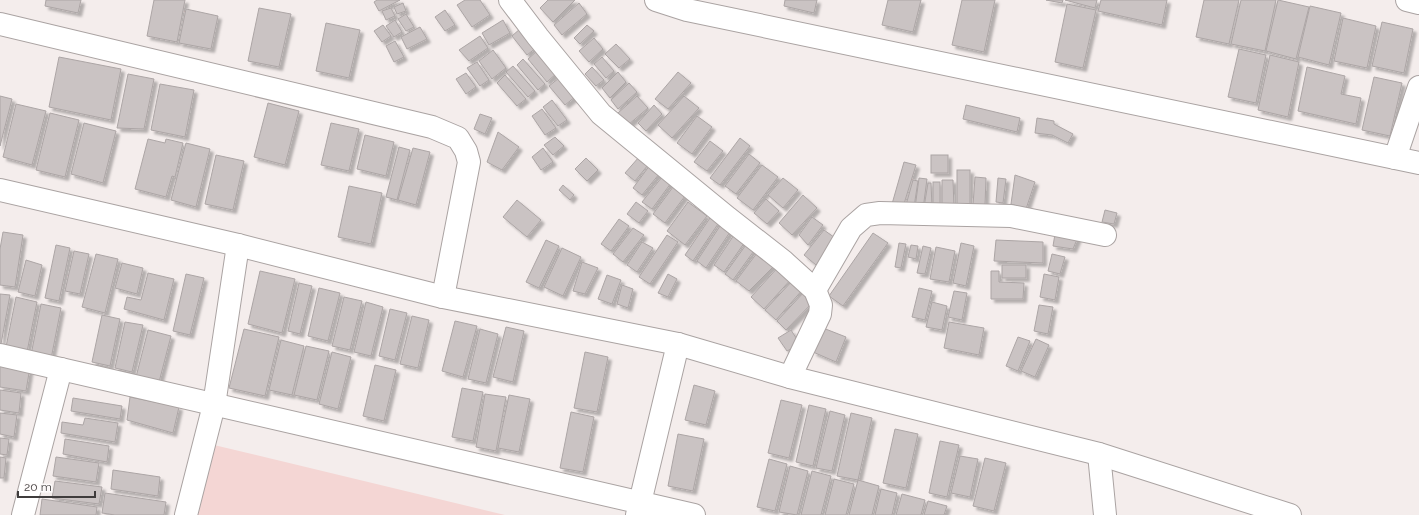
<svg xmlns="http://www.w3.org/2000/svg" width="1419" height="515" font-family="Raleway,sans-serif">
<defs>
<filter id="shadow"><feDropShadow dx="3.5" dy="3.5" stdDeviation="1" flood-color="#0004"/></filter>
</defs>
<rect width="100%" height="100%" fill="#f4edec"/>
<polygon fill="#f4d6d4" points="214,445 505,515 196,515"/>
<g fill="#cac3c3" stroke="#aca5a5" filter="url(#shadow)">
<polygon points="46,0 81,0 78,13 45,6"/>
<polygon points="154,0 185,0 177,42 147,36"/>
<polygon points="377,0 400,0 379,11 374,2"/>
<polygon points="465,0 480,0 490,15 472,27 457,5"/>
<polygon points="548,0 575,0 553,22 540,8"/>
<polygon points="785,0 817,0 814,13 784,6"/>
<polygon points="888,0 921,0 913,32 882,25"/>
<polygon points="962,0 995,0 984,52 952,45"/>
<polygon points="1046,0 1063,0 1062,3"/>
<polygon points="1065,0 1097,0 1095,8"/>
<polygon points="1101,0 1167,0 1162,25 1098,11"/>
<polygon points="1204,0 1239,0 1229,44 1196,37"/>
<polygon points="1241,0 1276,0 1265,51 1231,44"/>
<polygon points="1278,0 1309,7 1296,59 1266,51"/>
<polygon points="403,3 406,11 397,14 394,7"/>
<polygon points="579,3 587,14 562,35 554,25"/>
<polygon points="1067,4 1096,10 1083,68 1055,62"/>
<polygon points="1310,6 1341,13 1329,65 1298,57"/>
<polygon points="259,8 291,14 279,67 248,61"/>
<polygon points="391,8 395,16 386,20 382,11"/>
<polygon points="186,9 218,16 211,49 179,43"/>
<polygon points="445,10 455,25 445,31 435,17"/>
<polygon points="406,14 414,27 406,31 398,19"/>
<polygon points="1343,18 1376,26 1367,68 1334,61"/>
<polygon points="395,20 402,32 394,37 386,26"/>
<polygon points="503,20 510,33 489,45 482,33"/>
<polygon points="1382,22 1413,29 1404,73 1372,66"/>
<polygon points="326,23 360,30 349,78 316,71"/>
<polygon points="383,25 391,36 382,42 374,31"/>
<polygon points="587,25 594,31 580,44 574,38"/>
<polygon points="420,27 427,39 407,49 401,37"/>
<polygon points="521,28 536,48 527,55 512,36"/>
<polygon points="480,36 488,48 469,61 459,50"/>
<polygon points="594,38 603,49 589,62 579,51"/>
<polygon points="395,41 404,57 394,62 386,46"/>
<polygon points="616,44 630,59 619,68 605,54"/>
<polygon points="1239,49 1266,55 1256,103 1228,97"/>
<polygon points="493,50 506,68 492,79 479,61"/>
<polygon points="538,50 557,73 547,82 528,59"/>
<polygon points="1270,55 1299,62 1288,117 1258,110"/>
<polygon points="59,57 121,69 111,120 49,107"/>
<polygon points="602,57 614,71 606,78 594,64"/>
<polygon points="523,59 545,84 538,90 517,65"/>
<polygon points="477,62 489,80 480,86 467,68"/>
<polygon points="513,66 535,91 528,97 506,72"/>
<polygon points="592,67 604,80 596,86 585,74"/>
<polygon points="1307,67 1345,76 1341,94 1361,98 1356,124 1298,111"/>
<polygon points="618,72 626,82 610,98 602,88"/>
<polygon points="678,72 691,83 668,109 655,99"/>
<polygon points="466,73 476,87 466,94 456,79"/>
<polygon points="128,74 154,79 144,129 117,128"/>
<polygon points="505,75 526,99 517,106 497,83"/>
<polygon points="1374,77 1402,83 1390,136 1362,130"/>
<polygon points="559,78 575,97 565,105 549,86"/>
<polygon points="629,83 637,92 618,109 611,100"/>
<polygon points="160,84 194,90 185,137 151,130"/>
<polygon points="0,96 12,99 0,146"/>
<polygon points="637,96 648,108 628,125 618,113"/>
<polygon points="684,96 699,108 672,138 658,125"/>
<polygon points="552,100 567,120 558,126 543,107"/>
<polygon points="268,103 299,111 285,165 254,157"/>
<polygon points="16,104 46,111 32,165 3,157"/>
<polygon points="654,105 662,114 646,131 638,123"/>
<polygon points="966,105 1020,118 1017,132 963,119"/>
<polygon points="542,109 556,128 545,135 532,116"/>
<polygon points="50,113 79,120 65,177 36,170"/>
<polygon points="480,114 492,118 485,134 474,129"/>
<polygon points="697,116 712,127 692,154 677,143"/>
<polygon points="1037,118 1054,121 1054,124 1073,134 1068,143 1052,135 1035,133"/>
<polygon points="84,123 116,131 103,183 71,174"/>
<polygon points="331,123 359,129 349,171 321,165"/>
<polygon points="498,132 519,147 502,170 487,162"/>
<polygon points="365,135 394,142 386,176 357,169"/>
<polygon points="555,137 564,146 553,155 544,145"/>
<polygon points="740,138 750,146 720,185 710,178"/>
<polygon points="148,139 165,143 166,139 183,143 175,177 172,176 166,197 135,189"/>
<polygon points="710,141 723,151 707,171 694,162"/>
<polygon points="186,143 210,149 196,207 171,200"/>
<polygon points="399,147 410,150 397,200 386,197"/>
<polygon points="413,148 430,152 416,205 398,200"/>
<polygon points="543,148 553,162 541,170 532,157"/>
<polygon points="749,154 760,163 736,194 725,186"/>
<polygon points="216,155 244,161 233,210 205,204"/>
<rect x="931" y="155" width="17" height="18"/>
<polygon points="639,157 648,165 635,181 625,173"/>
<polygon points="586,158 598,170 587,181 575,169"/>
<polygon points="904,162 916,165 903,207 892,204"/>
<polygon points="650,165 660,173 642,195 633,188"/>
<polygon points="762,165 778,177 753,210 737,198"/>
<rect x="957" y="170" width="13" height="39"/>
<polygon points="1015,175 1035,182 1026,209 1011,204"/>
<polygon points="662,177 671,183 652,209 642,202"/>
<polygon points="975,177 986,178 985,205 973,205"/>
<polygon points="783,178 798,190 783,208 768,195"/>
<polygon points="919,178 927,179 923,209 915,208"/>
<polygon points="998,178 1006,179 1003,203 996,202"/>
<polygon points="913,180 918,181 914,207 906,205"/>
<polygon points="942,180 953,180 954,208 942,208"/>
<rect x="933" y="182" width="7" height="27"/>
<polygon points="928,183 931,183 932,208 924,207"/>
<polygon points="563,185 574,195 570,200 559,190"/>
<polygon points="349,186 382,193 371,244 338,237"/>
<polygon points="673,187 685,196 665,223 653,214"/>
<polygon points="803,195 817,208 792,235 779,223"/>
<polygon points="766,199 779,211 767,224 754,213"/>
<polygon points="517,200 541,220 527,237 503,217"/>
<polygon points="636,202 648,211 639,223 627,214"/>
<polygon points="688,202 707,216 685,245 667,231"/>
<polygon points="1105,210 1117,213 1114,224 1102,222"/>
<polygon points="712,215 720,221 693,261 685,255"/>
<polygon points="812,217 823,225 808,245 799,235"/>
<polygon points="619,219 629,226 611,251 601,244"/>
<polygon points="722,223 732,229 706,268 697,261"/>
<polygon points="633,228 644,235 623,262 613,254"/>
<polygon points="1056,228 1078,237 1073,249 1053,246"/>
<polygon points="824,230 838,240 816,265 804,255"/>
<polygon points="3,232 23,235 15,287 0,285 0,249"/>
<polygon points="736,232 747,239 724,272 714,265"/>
<polygon points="873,233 888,243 843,306 829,296"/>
<polygon points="667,235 678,242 650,284 639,277"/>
<polygon points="546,240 559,246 539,288 526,282"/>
<polygon points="996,240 1043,242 1043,263 994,261"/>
<polygon points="642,242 653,248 637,272 627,265"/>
<polygon points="748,242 756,248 733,280 725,274"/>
<polygon points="899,243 906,244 901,268 895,267"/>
<polygon points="961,243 974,246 966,286 953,283"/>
<polygon points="56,245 70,248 59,301 45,298"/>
<polygon points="911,245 918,246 916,259 908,257"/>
<polygon points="923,246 931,248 925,274 917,273"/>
<polygon points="936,247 955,251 949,282 930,279"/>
<polygon points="562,248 581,257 563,296 544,287"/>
<polygon points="760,249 778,262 749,291 736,281"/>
<polygon points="74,251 89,254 80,294 65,291"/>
<polygon points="96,254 118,259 105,313 82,307"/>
<polygon points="1052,254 1065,257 1060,274 1048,271"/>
<polygon points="26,260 42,265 35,296 18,292"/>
<polygon points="582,262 598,268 585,294 573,291"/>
<polygon points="122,263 143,268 137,294 115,288"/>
<polygon points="780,265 793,277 764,309 751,297"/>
<rect x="1002" y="265" width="24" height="13"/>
<polygon points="260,271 295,279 282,333 248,324"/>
<polygon points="991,271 999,271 999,282 1024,283 1023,299 991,299"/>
<polygon points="148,273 174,279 164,320 124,309 127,297 141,300"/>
<polygon points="186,274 204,278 190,335 173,331"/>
<polygon points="668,274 677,279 668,297 658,293"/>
<polygon points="1044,274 1059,277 1055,300 1040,297"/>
<polygon points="607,275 621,280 612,304 598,299"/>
<polygon points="794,279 804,288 776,320 765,310"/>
<polygon points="299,283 312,286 300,334 288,331"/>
<polygon points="622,285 633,289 628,308 617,304"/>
<polygon points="319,288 340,293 328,341 308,336"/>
<polygon points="919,288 932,291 925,320 912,317"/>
<polygon points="805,291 815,300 786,330 777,321"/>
<polygon points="954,291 967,293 962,320 948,317"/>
<polygon points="0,294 10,295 1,344 0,344"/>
<polygon points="16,297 37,302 26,357 5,352"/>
<polygon points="344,297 362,301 350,350 332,346"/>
<polygon points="366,302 383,307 371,356 354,352"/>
<polygon points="932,302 947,306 942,330 926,327"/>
<polygon points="41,304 61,308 51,359 31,355"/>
<polygon points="1039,305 1053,307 1048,334 1034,331"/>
<polygon points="390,309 407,313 395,360 379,356"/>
<polygon points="102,315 120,319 110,366 92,362"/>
<polygon points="412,316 429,320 418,368 400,364"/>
<polygon points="455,321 477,326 463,377 442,371"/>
<polygon points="125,322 143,325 132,372 115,368"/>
<polygon points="949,322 984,328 979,355 944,348"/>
<polygon points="506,327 524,331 513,382 493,377"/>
<polygon points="823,328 846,337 836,362 813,352"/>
<polygon points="244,329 279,337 265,396 229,388"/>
<polygon points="480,329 498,334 486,383 468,379"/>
<polygon points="148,330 171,336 158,386 135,381"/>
<polygon points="791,330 800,344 787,351 778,338"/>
<polygon points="1018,337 1030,341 1018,371 1006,366"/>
<polygon points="1036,339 1049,345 1035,377 1021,371"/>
<polygon points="281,340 304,346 292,395 269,390"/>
<polygon points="306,346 329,351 317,400 294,395"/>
<polygon points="332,352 351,357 338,409 319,404"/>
<polygon points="585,352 608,357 597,412 574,408"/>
<polygon points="0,363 30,367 26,391 0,387"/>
<polygon points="375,365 396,370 384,421 363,416"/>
<polygon points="694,385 715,391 706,425 685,420"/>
<polygon points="462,388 483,392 473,441 452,437"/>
<polygon points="0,390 21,393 19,413 0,410"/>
<polygon points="485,394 506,397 496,451 476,447"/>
<polygon points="509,395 530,399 519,452 498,448"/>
<polygon points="130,397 179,407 173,433 127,420"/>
<polygon points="73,398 122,406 120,419 71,411"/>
<polygon points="781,400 802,405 789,458 768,453"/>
<polygon points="809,405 826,409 813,466 796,462"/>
<polygon points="830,411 845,415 832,471 816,468"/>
<polygon points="571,412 594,417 583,472 560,468"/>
<polygon points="0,413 17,415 14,437 0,434"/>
<polygon points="851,413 872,418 858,480 837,476"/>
<polygon points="85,418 118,423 115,442 61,433 62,422 83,425"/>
<polygon points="895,429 918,434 906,488 883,483"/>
<polygon points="678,434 704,439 693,491 668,486"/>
<polygon points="0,438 9,439 7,455 0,454"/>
<polygon points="65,439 109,446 107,462 63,454"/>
<polygon points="940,441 959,445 947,497 929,493"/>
<polygon points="960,456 978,459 970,497 951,493"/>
<polygon points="0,457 6,458 4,478 0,478"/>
<polygon points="56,457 99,463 96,482 53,476"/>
<polygon points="985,458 1006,463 994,511 973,506"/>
<polygon points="769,459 787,464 775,511 757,507"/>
<polygon points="790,466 808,471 797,515 779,512"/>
<polygon points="113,470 160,477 158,496 111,489"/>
<polygon points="812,471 831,476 821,515 801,515"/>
<polygon points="834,479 854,484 846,515 825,515"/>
<polygon points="858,480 879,486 872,515 849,515"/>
<polygon points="55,481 102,487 99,504 52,498"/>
<polygon points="881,489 897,493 892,515 875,515"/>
<polygon points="105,493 166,502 164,515 115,515 102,513"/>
<polygon points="902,494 925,500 921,515 896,515"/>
<polygon points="42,499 97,507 96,515 40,515"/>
<polygon points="928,501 947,506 944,515 924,515"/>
</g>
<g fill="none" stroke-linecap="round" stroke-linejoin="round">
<defs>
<g id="street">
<polyline points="510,0 538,37 601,114 728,218 783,261 815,290 821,305 820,314 790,377"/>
<polyline points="656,0 687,10 1419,163"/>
<polyline points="1407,0 1419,3"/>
<polyline points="0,24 432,127 458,138 466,151 469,162 443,297"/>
<polyline points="1395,158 1419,87"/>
<polyline points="0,190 238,245 443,297 678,344 790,377 1099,454 1290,515"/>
<polyline points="815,290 851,228 866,215 880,213 1011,216 1105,235"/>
<polyline points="0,355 694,515"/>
<polyline points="1099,454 1105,515"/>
<polyline points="23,515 61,369"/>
<polyline points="186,515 214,405 238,245"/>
<polyline points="637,515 678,344"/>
</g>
</defs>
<use href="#street" stroke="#aaa3a2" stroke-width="24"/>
<use href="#street" stroke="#fff" stroke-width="22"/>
</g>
<path d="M18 491v6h77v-6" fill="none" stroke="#3f3c3c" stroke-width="2"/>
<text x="24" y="491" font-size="12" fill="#3f3c3c" stroke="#fefbfb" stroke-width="3" paint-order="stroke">20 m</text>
</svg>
